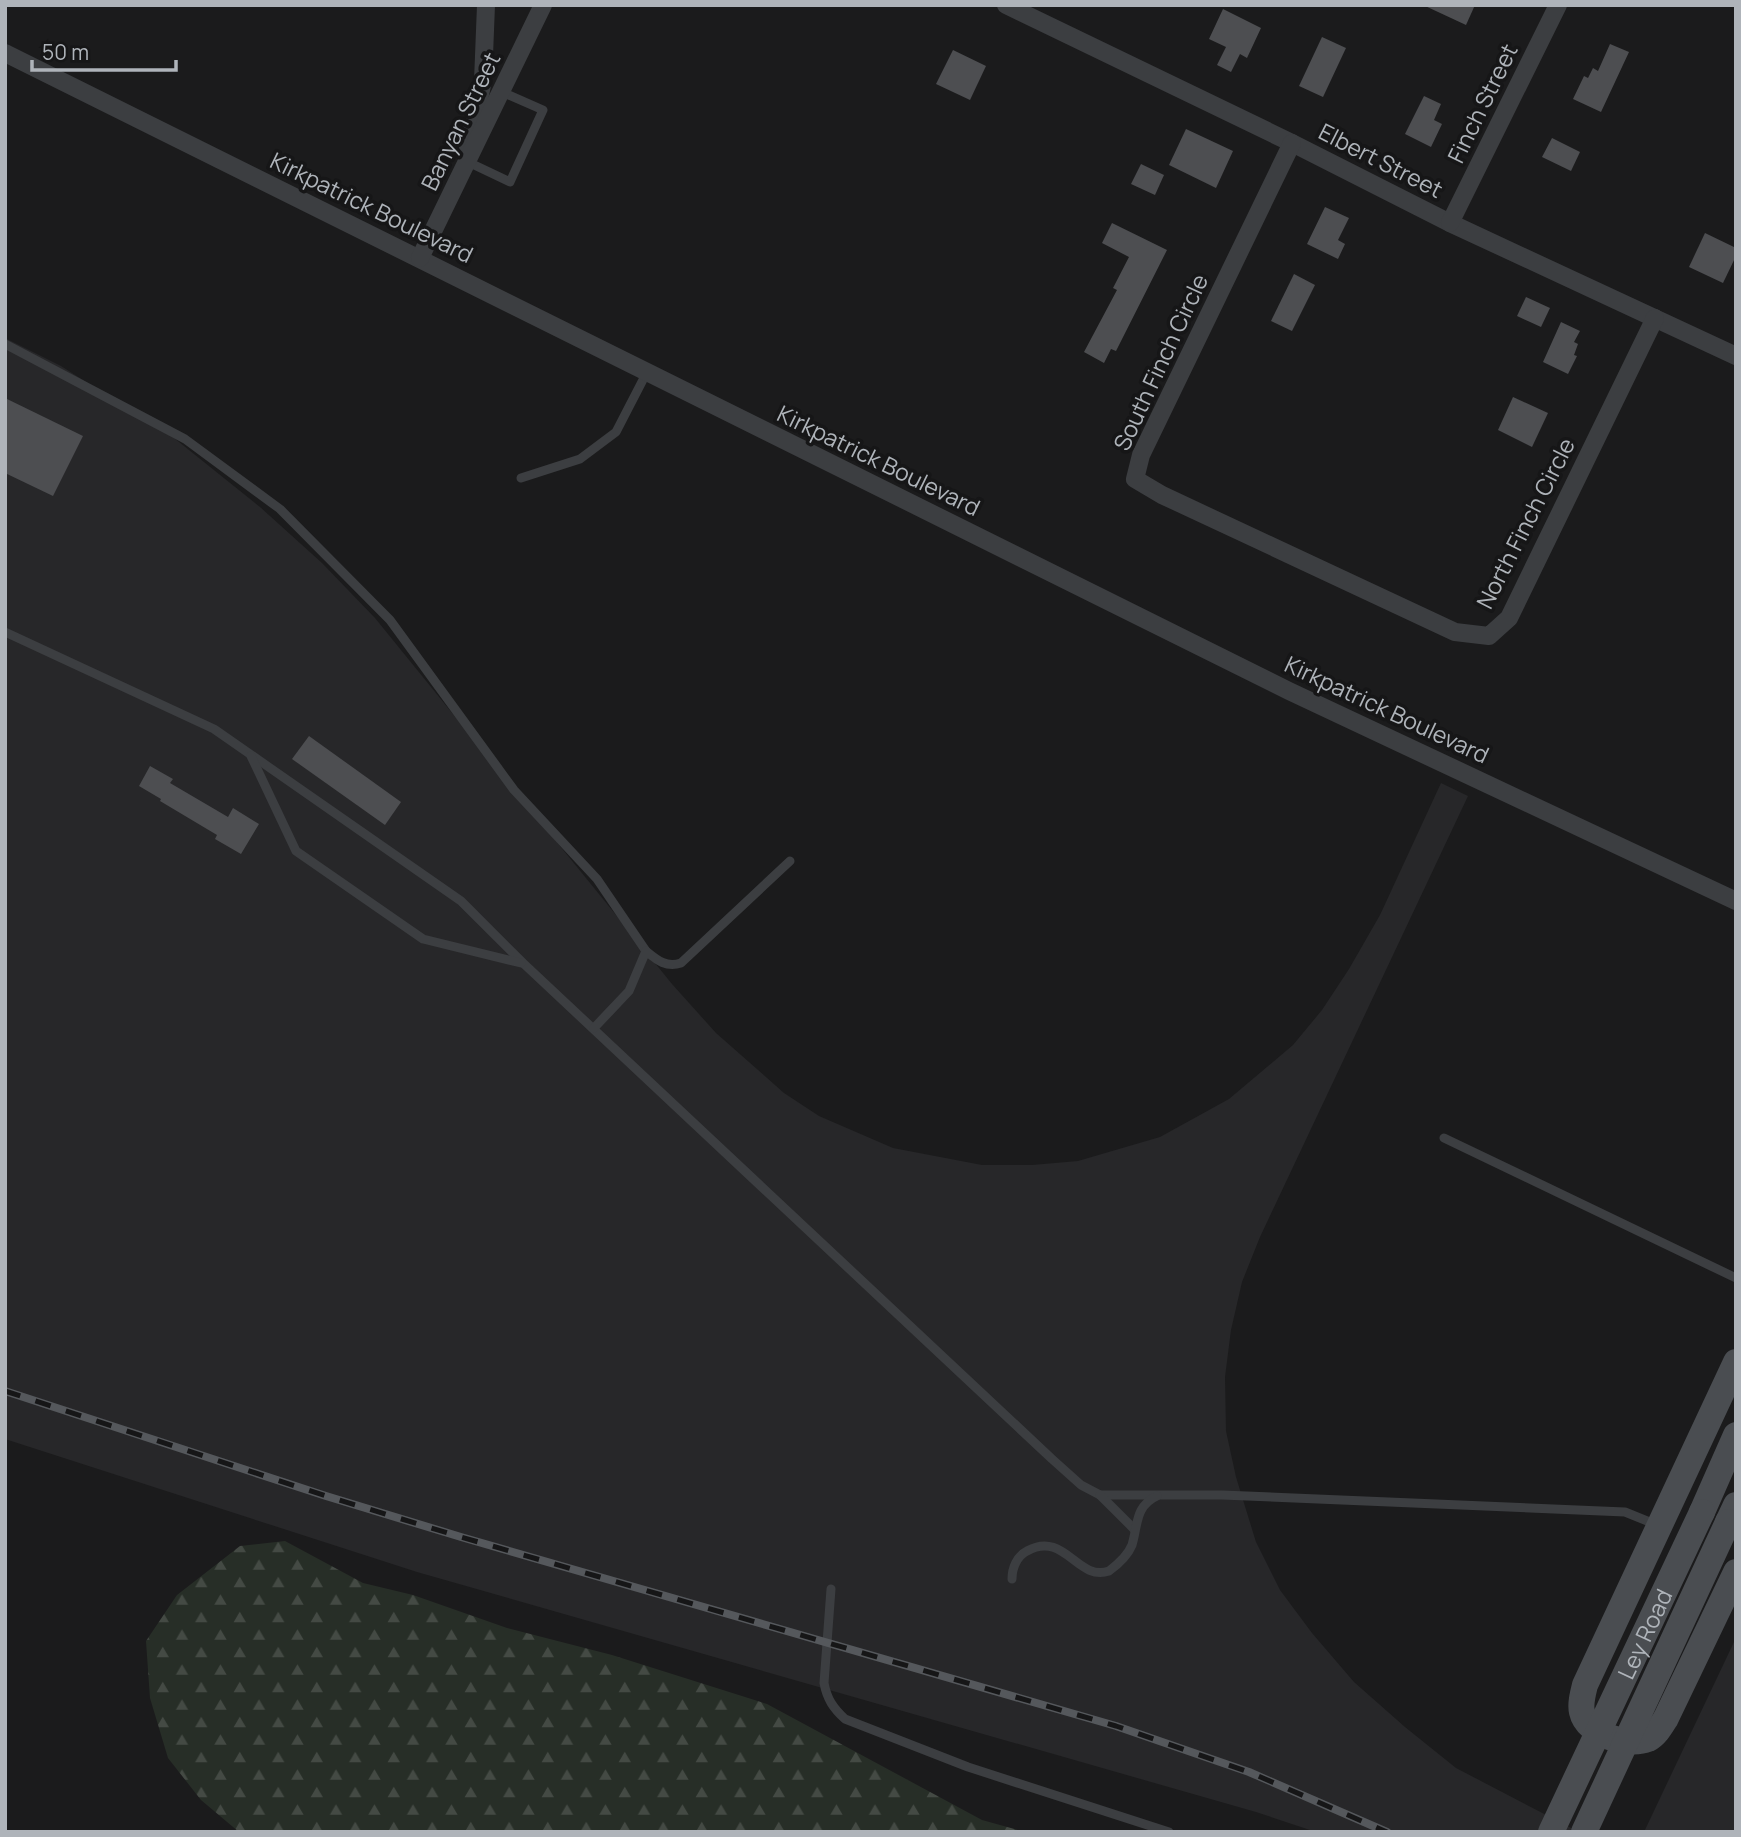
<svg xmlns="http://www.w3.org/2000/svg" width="1741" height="1837" font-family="Manrope,sans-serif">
<defs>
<pattern id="forest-firs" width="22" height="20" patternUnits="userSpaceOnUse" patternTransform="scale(1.75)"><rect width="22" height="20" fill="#272e27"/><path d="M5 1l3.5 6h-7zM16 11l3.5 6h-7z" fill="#444a44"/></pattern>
</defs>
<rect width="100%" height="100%" fill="#1b1b1c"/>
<g fill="#272729">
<polygon points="5,338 61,366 174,438 260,507 322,563 375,618 672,984 716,1033 784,1093 819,1116 893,1148 982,1165 1032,1165 1078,1161 1160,1137 1229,1099 1293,1045 1322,1010 1349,969 1380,915 1441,783 1468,796 1260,1237 1242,1282 1231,1330 1225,1377 1226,1431 1236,1477 1256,1542 1280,1590 1312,1633 1354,1682 1405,1727 1456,1768 1579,1832 1316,1832 1256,1812 417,1572 5,1439"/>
<polygon points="1734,1642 1736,1832 1644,1832"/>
</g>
<polygon fill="url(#forest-firs)" points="285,1541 363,1583 413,1595 507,1628 612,1655 767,1704 982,1820 1025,1832 239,1832 201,1800 168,1758 150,1698 146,1641 177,1595 240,1546"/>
<g fill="#4d4e51">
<polygon points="1423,5 1475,5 1466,25"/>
<polygon points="1223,9 1261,28 1247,58 1240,54 1231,72 1217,65 1226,47 1209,39"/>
<polygon points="1322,37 1346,48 1323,97 1299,86"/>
<polygon points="1610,44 1629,52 1601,112 1573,99 1584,76 1588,78 1593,68 1598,71"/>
<polygon points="953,50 986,66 970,100 936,84"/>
<polygon points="1424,96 1441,104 1434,120 1442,124 1431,147 1405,134"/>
<polygon points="1186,129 1233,151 1216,188 1169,165"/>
<polygon points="1552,138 1580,152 1571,171 1542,157"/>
<polygon points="1141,164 1164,175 1155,195 1131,184"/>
<polygon points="1325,207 1349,218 1338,240 1345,244 1338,259 1307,244"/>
<polygon points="1112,223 1167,250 1116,351 1111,349 1104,363 1084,352 1117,290 1113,288 1129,257 1102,243"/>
<polygon points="1705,233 1736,248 1736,256 1723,283 1689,267"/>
<polygon points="1294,274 1315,285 1292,331 1271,321"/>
<polygon points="1526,297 1550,308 1541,327 1517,316"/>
<polygon points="1561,322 1580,331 1574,342 1578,344 1574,355 1577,356 1568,374 1543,362"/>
<polygon points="1513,397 1548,413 1532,447 1498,430"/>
<polygon points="5,398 83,436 53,496 5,473"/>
<polygon points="309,736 401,802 385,825 292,759"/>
<polygon points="150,766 173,779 170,783 228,817 233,808 259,824 241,854 215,839 217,835 160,801 161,799 139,786"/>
</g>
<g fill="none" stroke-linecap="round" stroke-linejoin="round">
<g stroke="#3c3e41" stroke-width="9">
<polyline points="468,162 510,182 543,110 502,92"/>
<polyline points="5,344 185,439 280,509 390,620 514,790 597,879 646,951"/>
<polyline points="521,478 580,459 616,432 647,372"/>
<polyline points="5,632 214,729 461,901 523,963 1052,1459 1081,1485 1100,1495 1222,1495 1625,1512 1657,1525"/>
<polyline points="251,756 296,851 423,939 521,963"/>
<path d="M594,1028l35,-37 17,-40c11,9 20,17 35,12l109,-102"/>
<polyline points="1444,1138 1736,1278"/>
<polyline points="1100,1495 1134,1529"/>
<path d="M1012,1579c0,-11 5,-23 15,-28 38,-21 50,31 82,20 8,-6 19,-16 23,-26 6,-20 3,-39 25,-49"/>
<path d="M831,1589l-7,94c3,16 9,25 21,36l123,48 201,65"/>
</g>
<g stroke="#3c3e41" stroke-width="18">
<polyline points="1006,5 1292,143 1450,223 1736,356"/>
<polyline points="5,53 1289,691 1736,901"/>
<polyline points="1292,143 1141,455 1135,479 1162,495 1455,632 1489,636 1509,618 1655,318"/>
<polyline points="468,147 483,81 486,5"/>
<polyline points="1450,223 1558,5"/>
<polyline points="420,258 543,5"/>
</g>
<g stroke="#4a4d51" stroke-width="26">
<path d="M1736,1362l-151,323c-2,8 -5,19 -3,27 5,23 46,35 66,27 8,-4 13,-13 18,-21l70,-146"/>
<polyline points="1702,1512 1736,1435"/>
<polyline points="1728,1522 1736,1505"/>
</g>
<defs>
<polyline id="rail" points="5,1391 326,1496 461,1537 1116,1726 1249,1772 1387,1832"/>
</defs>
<use href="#rail" stroke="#55585c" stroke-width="8"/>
<use href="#rail" stroke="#161617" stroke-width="5" stroke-dasharray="16" stroke-linecap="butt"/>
<g stroke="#4a4d51" stroke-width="26">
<path id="s1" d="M1551,1832l151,-320"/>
<polyline points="1584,1832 1728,1522"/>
</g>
</g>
<g text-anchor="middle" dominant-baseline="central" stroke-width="7" stroke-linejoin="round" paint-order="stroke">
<g font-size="23" fill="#afb4ba" stroke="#161617">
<text transform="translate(1482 103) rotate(-64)">Finch Street</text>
<text transform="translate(460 121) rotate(-64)">Banyan Street</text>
<text transform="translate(1381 160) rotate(27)">Elbert Street</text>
<text transform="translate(372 207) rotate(26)">Kirkpatrick Boulevard</text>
<text transform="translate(1160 362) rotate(-65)">South Finch Circle</text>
<text transform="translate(879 460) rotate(26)">Kirkpatrick Boulevard</text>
<text transform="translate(1525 523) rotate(-63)">North Finch Circle</text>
<text transform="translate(1387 709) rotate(25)">Kirkpatrick Boulevard</text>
<text stroke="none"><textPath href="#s1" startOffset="219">Ley Road</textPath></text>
</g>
</g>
<rect width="1741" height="1837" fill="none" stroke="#afb4ba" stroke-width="14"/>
<path d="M32 60v10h144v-10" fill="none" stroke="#afb4ba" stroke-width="3.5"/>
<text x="42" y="60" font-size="21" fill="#afb4ba" stroke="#161617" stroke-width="5" paint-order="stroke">50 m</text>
</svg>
